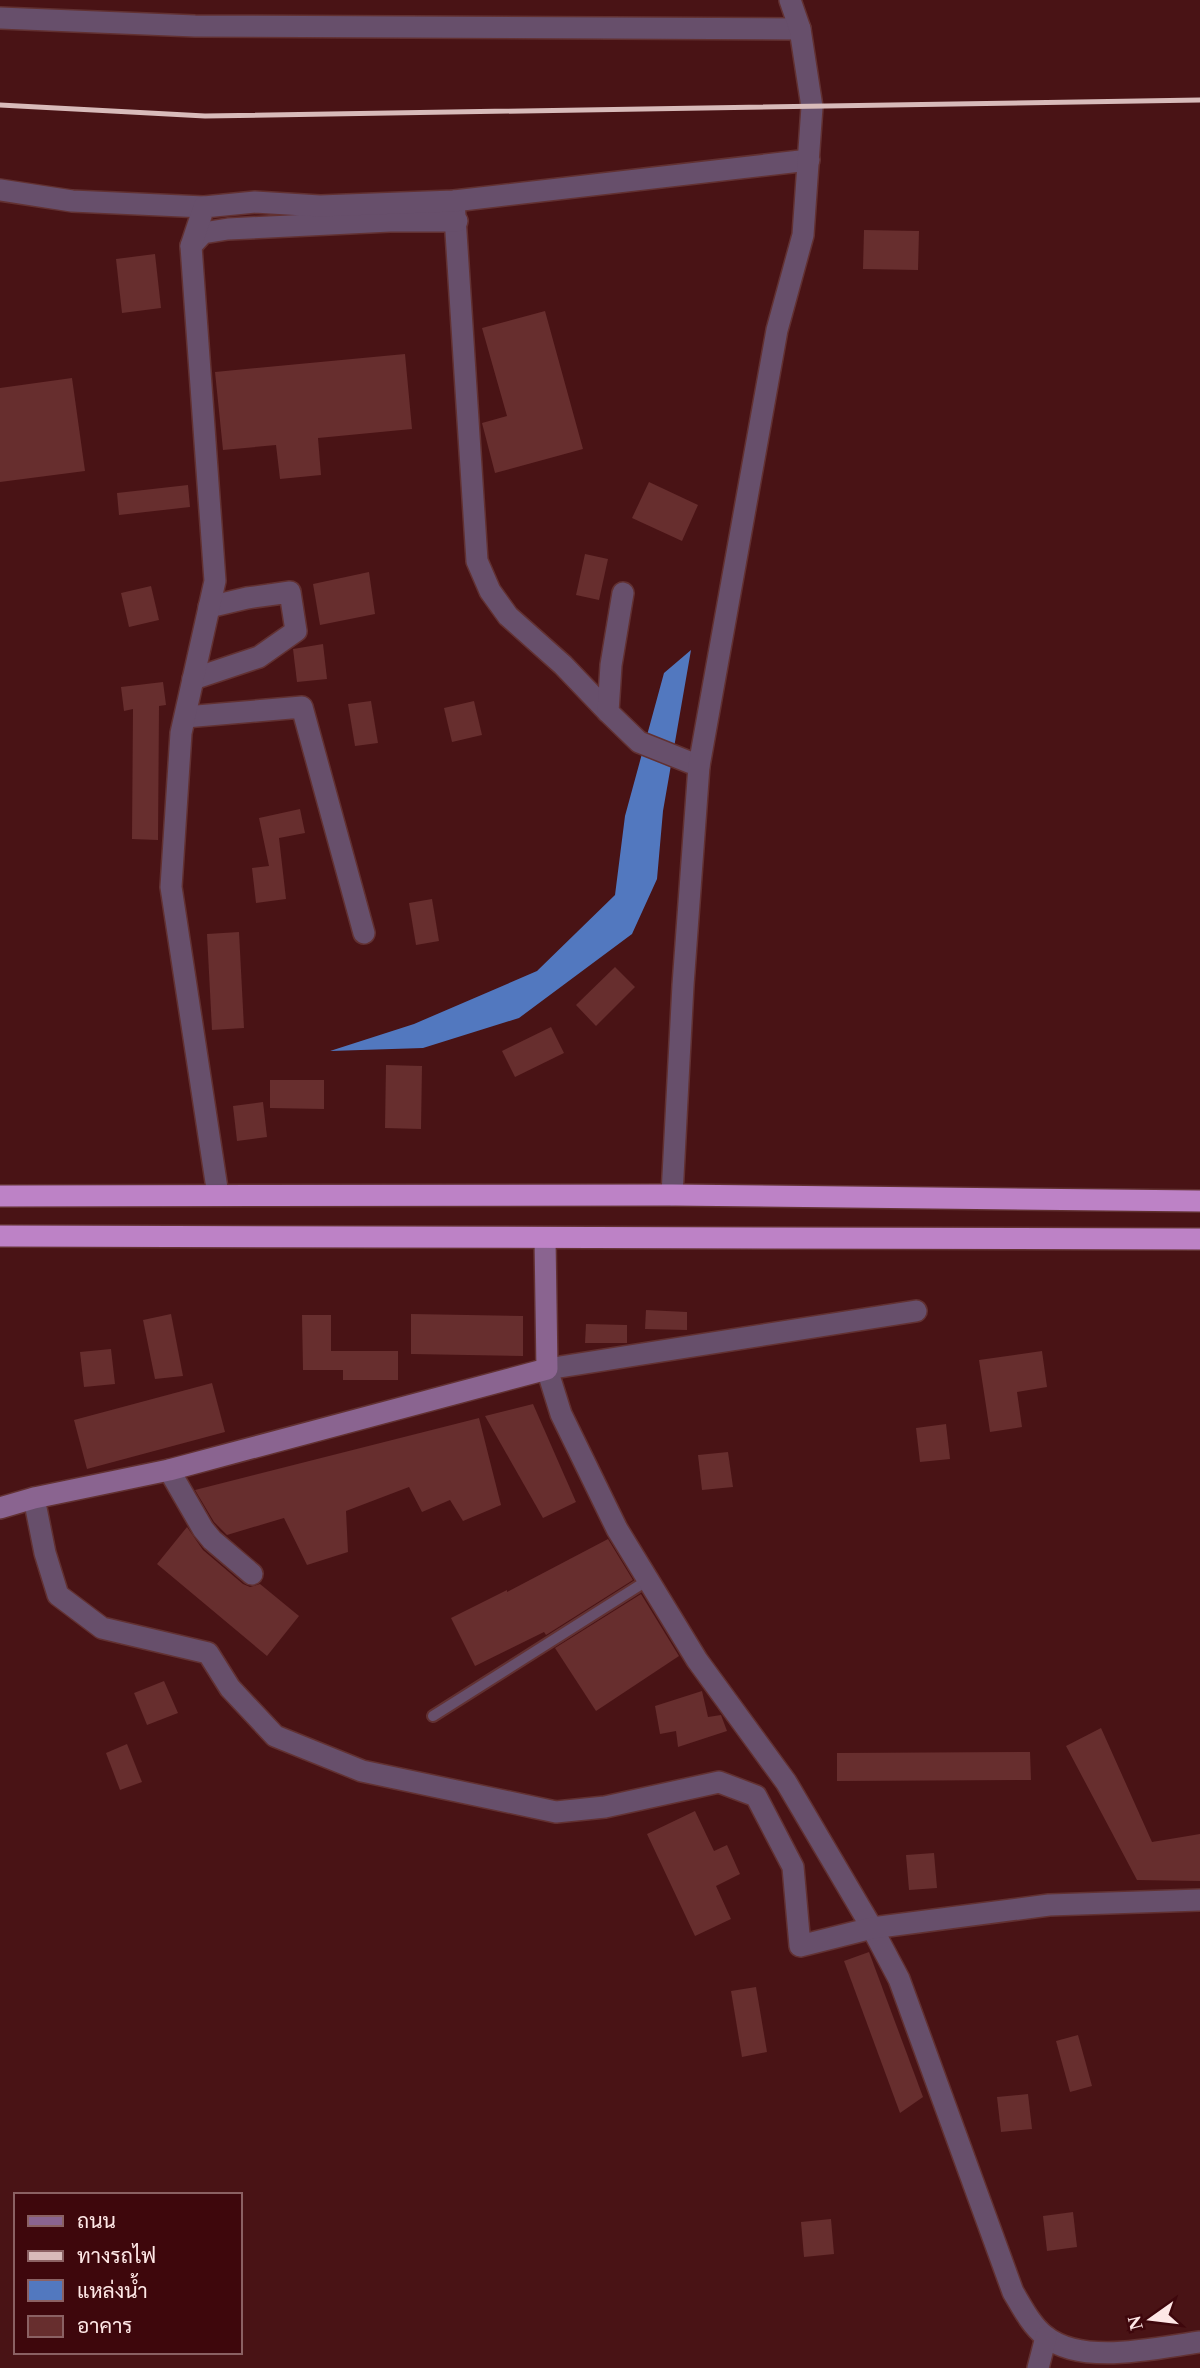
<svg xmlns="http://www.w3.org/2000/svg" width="1200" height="2368" font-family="'Times New Roman',Sarabun,serif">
<rect width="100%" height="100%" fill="#491315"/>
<polygon fill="#5278bf" points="691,650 663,811 657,879 632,934 519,1018 423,1048 330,1051 414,1024 537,971 615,895 625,816 664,673"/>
<g fill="#672e2e">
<polygon points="864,230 919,231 918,270 863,269"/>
<polygon points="155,254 161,308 122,313 116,259"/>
<polygon points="545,311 583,449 495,473 482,423 507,416 482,328"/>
<polygon points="405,354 412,429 318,438 321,475 280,479 276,445 223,450 215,372"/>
<polygon points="72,378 85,471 0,482 0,388"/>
<polygon points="649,482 698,505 682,541 632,518"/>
<polygon points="188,485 190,507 119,515 117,493"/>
<polygon points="585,554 608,559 599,600 576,595"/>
<polygon points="369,572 375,614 320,625 313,584"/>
<polygon points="151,586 159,620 129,627 121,593"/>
<polygon points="323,644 327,679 297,682 293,649"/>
<polygon points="163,682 166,705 159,706 158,840 132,839 133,709 124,711 121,687"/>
<polygon points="371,701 378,743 355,746 348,704"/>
<polygon points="474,701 482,735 452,742 444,708"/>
<polygon points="300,809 305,833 279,838 286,899 256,903 252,868 269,866 259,818"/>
<polygon points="432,899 439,941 416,945 409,903"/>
<polygon points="239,932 244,1028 212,1030 207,934"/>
<polygon points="615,967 635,987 596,1026 576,1005"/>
<polygon points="551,1027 564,1053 515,1077 502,1051"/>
<polygon points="386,1065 422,1066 421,1129 385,1128"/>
<polygon points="270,1080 324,1080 324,1109 270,1108"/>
<polygon points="263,1102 267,1137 237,1141 233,1106"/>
<polygon points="646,1310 687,1312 687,1330 645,1329"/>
<polygon points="171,1314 183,1376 155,1379 143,1320"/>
<polygon points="411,1314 523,1316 523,1356 411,1354"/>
<polygon points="302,1315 331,1315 331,1351 398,1351 398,1380 343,1380 343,1370 303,1370"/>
<polygon points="586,1324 627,1325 627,1343 585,1343"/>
<polygon points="111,1349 115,1384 84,1387 80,1352"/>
<polygon points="1042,1351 1047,1387 1017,1392 1022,1427 990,1432 979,1360"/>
<polygon points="212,1383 225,1432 87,1469 74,1420"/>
<polygon points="533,1404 576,1502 543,1518 485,1416"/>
<polygon points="479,1418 501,1505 463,1521 450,1500 422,1512 409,1487 346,1511 348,1552 307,1565 284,1518 227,1535 214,1522 195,1490"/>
<polygon points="946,1424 950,1459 920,1462 916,1428"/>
<polygon points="728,1452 733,1487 702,1490 698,1455"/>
<polygon points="187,1527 203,1550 243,1584 250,1587 260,1584 299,1616 267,1656 157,1564"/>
<polygon points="608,1539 633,1580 546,1635 544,1632 475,1666 451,1618 507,1590 507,1592"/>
<polygon points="641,1594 679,1656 596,1711 555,1648"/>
<polygon points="164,1681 178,1713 147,1725 134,1693"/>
<polygon points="702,1691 708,1717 721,1715 727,1731 678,1747 676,1731 660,1734 655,1706"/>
<polygon points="1101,1728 1152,1842 1200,1834 1200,1881 1137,1880 1066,1746"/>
<polygon points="127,1744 142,1782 120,1790 106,1753"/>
<polygon points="1030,1752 1031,1780 837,1781 837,1753"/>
<polygon points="695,1811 714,1851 727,1845 740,1874 716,1886 731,1919 695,1936 647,1834"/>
<polygon points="934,1853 937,1888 909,1890 906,1855"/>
<polygon points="869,1952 923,2097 900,2113 844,1961"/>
<polygon points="756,1987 767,2052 742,2057 731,1991"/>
<polygon points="1078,2035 1092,2086 1070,2092 1056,2041"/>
<polygon points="1028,2094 1032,2129 1001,2132 997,2097"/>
<polygon points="1073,2212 1077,2247 1047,2251 1043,2216"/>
<polygon points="831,2219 834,2254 804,2257 801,2222"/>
</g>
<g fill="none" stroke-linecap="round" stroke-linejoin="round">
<defs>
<polyline id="lane" points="433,1716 648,1580"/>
<g id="street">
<polyline points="0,18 195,26 800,29"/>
<polyline points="0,190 72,201 204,207"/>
<polyline points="454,201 477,561 490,591 508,616 563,665 608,712"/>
<polyline points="191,246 203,233 228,229 390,221 457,221"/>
<polyline points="623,593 611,665 608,712 639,742 699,766"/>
<polyline points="193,679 259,657 296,631 290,592 247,598 209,607"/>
<polyline points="185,717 302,707 364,933"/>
<polyline points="218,1195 171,887 181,733 215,581 191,246 204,207 255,202 320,206 454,201 809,160"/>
<polyline points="672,1195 683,985 699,766 777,330 803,235 812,107 800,29 790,0"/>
<path d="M916,1311l-369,58 14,45 56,115 80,131 89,122 86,146 27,51 114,313c9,15 18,33 32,44 37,30 111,12 155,6"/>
<polyline points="169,1470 203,1529 212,1540 252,1574"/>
<polyline points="34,1498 45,1553 58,1595 102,1628 208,1653 230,1688 275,1736 362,1771 556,1812 605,1807 719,1782 756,1796 793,1867 800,1946 872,1928 1049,1905 1200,1900"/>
<polyline points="1038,2368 1046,2337"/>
</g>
<polyline id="secondary" points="0,1508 34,1498 169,1470 547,1369 545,1239"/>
<g id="highway">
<polyline points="0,1196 672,1195 1200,1201"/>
<polyline points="0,1236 1200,1239"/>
</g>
</defs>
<use href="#lane" stroke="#623132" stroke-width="14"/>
<use href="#street" stroke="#623132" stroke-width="24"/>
<use href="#secondary" stroke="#623132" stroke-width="24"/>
<use href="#highway" stroke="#623132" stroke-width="24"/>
<use href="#lane" stroke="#674f6b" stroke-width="10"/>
<use href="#street" stroke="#674f6b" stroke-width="21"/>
<use href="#secondary" stroke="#8a6490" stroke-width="21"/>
<use href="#highway" stroke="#bd82c6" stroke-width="21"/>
<polyline stroke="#d8bbba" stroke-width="5" points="0,105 205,116 1200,100"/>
</g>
<rect x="14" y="2193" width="228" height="161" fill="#3e070c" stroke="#8b6163" stroke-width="2"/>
<rect x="28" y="2216" width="35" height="10" fill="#8a6490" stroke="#8b6163" stroke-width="2"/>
<text x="77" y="2228" font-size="21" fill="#fee7e6">ถนน</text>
<rect x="28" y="2251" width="35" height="10" fill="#d8bbba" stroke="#8b6163" stroke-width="2"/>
<text x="77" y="2263" font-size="21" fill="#fee7e6">ทางรถไฟ</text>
<rect x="28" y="2280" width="35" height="21" fill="#5278bf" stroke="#8b6163" stroke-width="2"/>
<text x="77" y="2298" font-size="21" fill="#fee7e6">แหล่งน้ำ</text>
<rect x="28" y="2316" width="35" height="21" fill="#672e2e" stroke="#8b6163" stroke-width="2"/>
<text x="77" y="2333" font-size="21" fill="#fee7e6">อาคาร</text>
<g transform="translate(1151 2319) rotate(256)" stroke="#3e070c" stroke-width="5" paint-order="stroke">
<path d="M0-5L12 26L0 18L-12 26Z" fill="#fee7e6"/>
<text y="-10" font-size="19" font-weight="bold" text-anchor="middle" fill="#fee7e6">N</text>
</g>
</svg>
